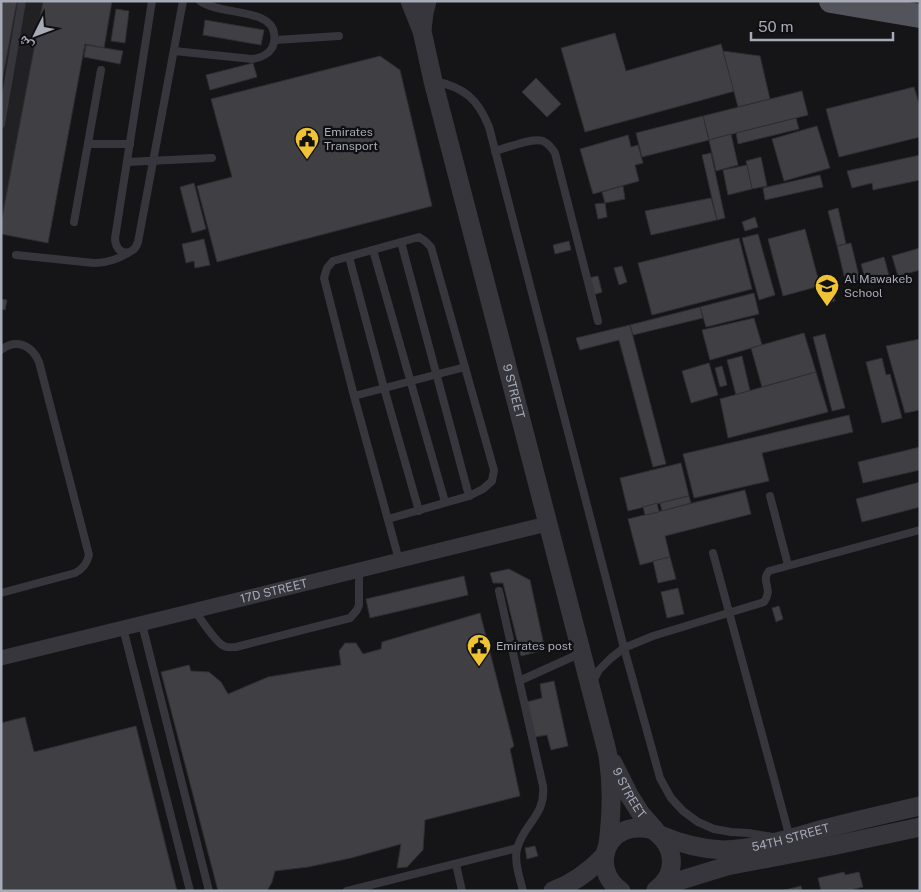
<svg xmlns="http://www.w3.org/2000/svg" width="921" height="892" font-family="'Public Sans','Noto Naskh Arabic',sans-serif">
<rect width="100%" height="100%" fill="#151517"/>
<polygon fill="#212124" points="1,1 43,1 1,223"/>
<g fill="#3f3f44" stroke="#2f2f33">
<polygon points="1,1 17,1 1,87"/>
<polygon points="43,1 112,1 104,48 85,44 48,243 1,234 1,223"/>
<polygon points="116,9 129,11 125,43 111,41"/>
<polygon points="205,20 264,30 261,45 203,35"/>
<polygon points="615,33 626,71 721,44 735,91 585,132 561,48"/>
<polygon points="86,45 123,51 120,64 84,57"/>
<polygon points="723,51 760,56 770,99 738,107"/>
<polygon points="380,56 400,70 432,206 217,262 197,186 232,177 211,99"/>
<polygon points="253,63 257,77 210,90 206,75"/>
<polygon points="536,78 561,104 547,117 522,92"/>
<polygon points="914,87 920,107 920,137 839,157 826,109"/>
<polygon points="802,91 808,115 709,140 703,116"/>
<polygon points="703,116 709,140 642,157 636,133"/>
<polygon points="796,118 799,129 738,144 736,133"/>
<polygon points="817,126 830,168 784,181 772,139"/>
<polygon points="731,134 738,165 716,171 709,140"/>
<polygon points="628,135 631,147 638,145 643,163 635,165 639,181 593,194 580,149"/>
<polygon points="711,153 725,218 717,220 702,155"/>
<polygon points="920,155 920,180 873,190 872,183 852,188 847,171"/>
<polygon points="761,157 767,186 752,189 746,161"/>
<polygon points="747,165 752,189 728,195 723,170"/>
<polygon points="820,175 823,187 765,200 763,188"/>
<polygon points="194,183 206,229 192,233 180,187"/>
<polygon points="623,186 625,199 605,203 602,192"/>
<polygon points="711,198 717,220 651,235 645,211"/>
<polygon points="605,203 607,217 598,219 595,204"/>
<polygon points="838,208 846,244 837,246 828,211"/>
<polygon points="755,217 758,227 745,231 742,222"/>
<polygon points="805,229 820,286 783,296 768,239"/>
<polygon points="758,234 775,295 759,300 742,238"/>
<polygon points="739,238 752,289 652,315 638,263"/>
<polygon points="204,239 210,265 195,268 194,261 186,263 182,244"/>
<polygon points="569,241 571,250 555,254 553,245"/>
<polygon points="851,243 860,280 846,284 837,246"/>
<polygon points="920,248 920,270 898,276 892,256"/>
<polygon points="884,257 890,279 867,285 861,264"/>
<polygon points="622,266 627,282 619,285 614,268"/>
<polygon points="598,276 602,292 593,295 588,278"/>
<polygon points="833,291 835,301 827,303 825,293"/>
<polygon points="754,293 759,314 706,327 700,307"/>
<polygon points="1,299 7,300 5,310 1,309"/>
<polygon points="700,307 703,318 633,335 630,325"/>
<polygon points="754,318 762,345 710,360 702,330"/>
<polygon points="630,325 666,464 653,467 619,340 580,350 576,338"/>
<polygon points="804,333 816,372 762,387 751,348"/>
<polygon points="825,334 845,408 832,411 813,337"/>
<polygon points="920,339 920,410 905,413 886,346"/>
<polygon points="742,356 750,391 736,395 727,360"/>
<polygon points="882,358 886,375 890,374 902,418 882,423 866,362"/>
<polygon points="709,363 718,395 691,403 682,371"/>
<polygon points="722,366 727,385 720,387 715,368"/>
<polygon points="816,372 828,412 728,438 720,399"/>
<polygon points="849,415 853,432 762,453 769,481 694,498 683,454"/>
<polygon points="920,447 920,470 863,483 858,462"/>
<polygon points="681,463 689,496 628,511 620,478"/>
<polygon points="920,482 920,507 862,522 856,499"/>
<polygon points="745,490 751,514 665,536 670,557 640,565 628,519"/>
<polygon points="689,496 691,503 662,511 660,503"/>
<polygon points="657,503 659,512 645,515 643,507"/>
<polygon points="670,557 676,579 658,583 653,561"/>
<polygon points="509,569 530,580 545,650 521,656 503,583 493,583 490,573"/>
<polygon points="464,576 468,595 370,618 366,599"/>
<polygon points="678,588 684,614 667,618 661,592"/>
<polygon points="779,606 783,619 776,622 772,608"/>
<polygon points="480,613 514,746 510,749 520,796 425,820 423,850 407,867 397,868 401,844 351,858 308,867 275,871 272,882 267,891 218,891 161,672 189,665 191,671 209,672 221,682 228,694 268,677 341,665 339,651 345,643 356,643 363,654 381,649 382,642"/>
<polygon points="554,681 568,746 551,750 547,735 535,737 527,702 542,698 540,684"/>
<polygon points="25,717 34,752 136,726 177,891 1,891 1,723"/>
<polygon points="535,846 538,856 527,859 525,848"/>
<polygon points="844,872 845,875 859,872 863,887 847,891 821,891 818,878"/>
<polygon points="801,886 802,891 781,891"/>
</g>
<g fill="none" stroke-linecap="round" stroke-linejoin="round">
<g stroke="#36363c" stroke-width="8">
<path d="M152,1l-37,237c0,17 18,20 23,4l45,-241"/>
<polyline points="275,40 339,36"/>
<path d="M174,51l78,8c8,-1 15,-3 20,-11 2,-4 3,-10 2,-15 -4,-25 -55,-18 -74,-32"/>
<path d="M434,81c30,6 44,18 55,46l135,521 36,130 11,20 12,13 15,11 16,7 17,3 17,1 25,4"/>
<polyline points="1,124 22,1"/>
<polyline points="88,144 130,144"/>
<path d="M495,151c12,-3 37,-14 48,-10 6,3 9,7 12,12l43,168"/>
<polyline points="127,162 212,158"/>
<polyline points="74,222 101,70"/>
<polyline points="401,242 469,496"/>
<polyline points="373,250 445,502"/>
<path d="M16,255l78,8c13,0 23,-3 34,-10"/>
<polyline points="349,257 384,388 419,511"/>
<path d="M1,350c15,-12 31,-5 38,12l50,193c-2,9 -6,14 -14,18l-74,20"/>
<polyline points="354,396 465,367"/>
<polyline points="770,496 788,565"/>
<polyline points="388,519 469,496 483,489 492,481 494,470 431,247 425,241 419,237 333,261 327,268 324,278 354,396 399,560"/>
<polyline points="713,553 790,838"/>
<path d="M499,591l44,195c3,30 -20,38 -26,63 -3,14 3,29 6,42"/>
<path d="M195,611c6,8 20,31 29,35 3,2 8,1 12,1l114,-29 7,-8 2,-5v-35"/>
<polyline points="142,624 209,891"/>
<polyline points="123,628 190,891"/>
<polyline points="519,681 581,653"/>
<path d="M592,683l7,-13 12,-12 13,-10 29,-12 111,-34c10,-14 -4,-20 5,-31l151,-41"/>
<polyline points="456,864 462,891"/>
<polyline points="347,891 517,848"/>
</g>
<path stroke="#36363c" stroke-width="15" id="s1" d="M1,658l546,-134"/>
<g stroke="#36363c" stroke-width="19">
<path id="s2" d="M410,1l12,30 11,50 174,670c6,31 5,62 1,93"/>
<polyline points="422,30 424,13 427,1"/>
<path id="s3" d="M613,763l16,32 12,19 15,17"/>
<path id="s4" d="M660,835c21,9 40,14 63,15 28,0 66,-11 93,-19 34,-9 69,-17 104,-25"/>
<polyline points="662,886 727,866 832,846 920,827"/>
<path d="M553,891c21,-8 37,-20 52,-36"/>
<path d="M621,891c-30,-21 -17,-65 20,-63 6,0 13,2 17,6 7,6 12,14 13,23 2,13 -4,25 -15,33"/>
</g>
<polyline stroke="#52535b" stroke-width="24" points="831,1 920,16"/>
</g>
<defs>
<symbol id="civic-pin" viewBox="-11 -11 22 30"><path d="M0 17L-7.5 6A9.5 9.5 0 1 1 7.5 6Z" fill="#efc334" stroke="#101012"/><path d="M-.6-6.5H3V-4.5H.6V-3L4-1V1h2V6H-6V1h2V-1L-.6-3ZM-1.2 2.5V6h2.4V2.5Z" fill="#111"/></symbol>
<symbol id="school-pin" viewBox="-11 -11 22 30"><path d="M0 17L-7.5 6A9.5 9.5 0 1 1 7.5 6Z" fill="#efc334" stroke="#101012"/><path d="M0-5L7-2L0 1L-7-2ZM-4 1L0 2.5L4 1V4Q0 6-4 4Z" fill="#111"/></symbol>
</defs>
<g fill-rule="evenodd">
<use href="#civic-pin" x="293" y="125" width="28" height="38"/>
<use href="#school-pin" x="813" y="272" width="28" height="38"/>
<use href="#civic-pin" x="465" y="632" width="28" height="38"/>
</g>
<g text-anchor="middle" dominant-baseline="central" stroke-width="4.5" stroke-linejoin="round" paint-order="stroke">
<g font-size="12" fill="#a7aab7" stroke="#101012" text-anchor="start">
<text x="324" y="132">Emirates<tspan x="324" dy="14">Transport</tspan></text>
<text x="844" y="279">Al Mawakeb<tspan x="844" dy="14">School</tspan></text>
<text x="496" y="646">Emirates post</text>
</g>
<g font-size="12" fill="#a7aab7" stroke="#101012">
<text stroke="none"><textPath href="#s2" startOffset="404">9 STREET</textPath></text>
<text stroke="none"><textPath href="#s1" startOffset="281">17D STREET</textPath></text>
<text stroke="none"><textPath href="#s3" startOffset="34">9 STREET</textPath></text>
<text stroke="none"><textPath href="#s4" startOffset="134">54TH STREET</textPath></text>
</g>
</g>
<rect width="921" height="892" fill="none" stroke="#a7aab7" stroke-width="5"/>
<g transform="translate(35 35) rotate(228)" stroke="#101012" stroke-width="4" paint-order="stroke">
<path d="M0-4L9 19L0 12L-9 19Z" fill="#a7aab7"/>
<text y="-8" font-size="14" font-weight="bold" text-anchor="middle" fill="#a7aab7">ش</text>
</g>
<path d="M751 32v8h142v-8" fill="none" stroke="#a7aab7" stroke-width="2.5"/>
<text x="758" y="32" font-size="15" fill="#a7aab7" stroke="#101012" stroke-width="4" paint-order="stroke">50 m</text>
</svg>
